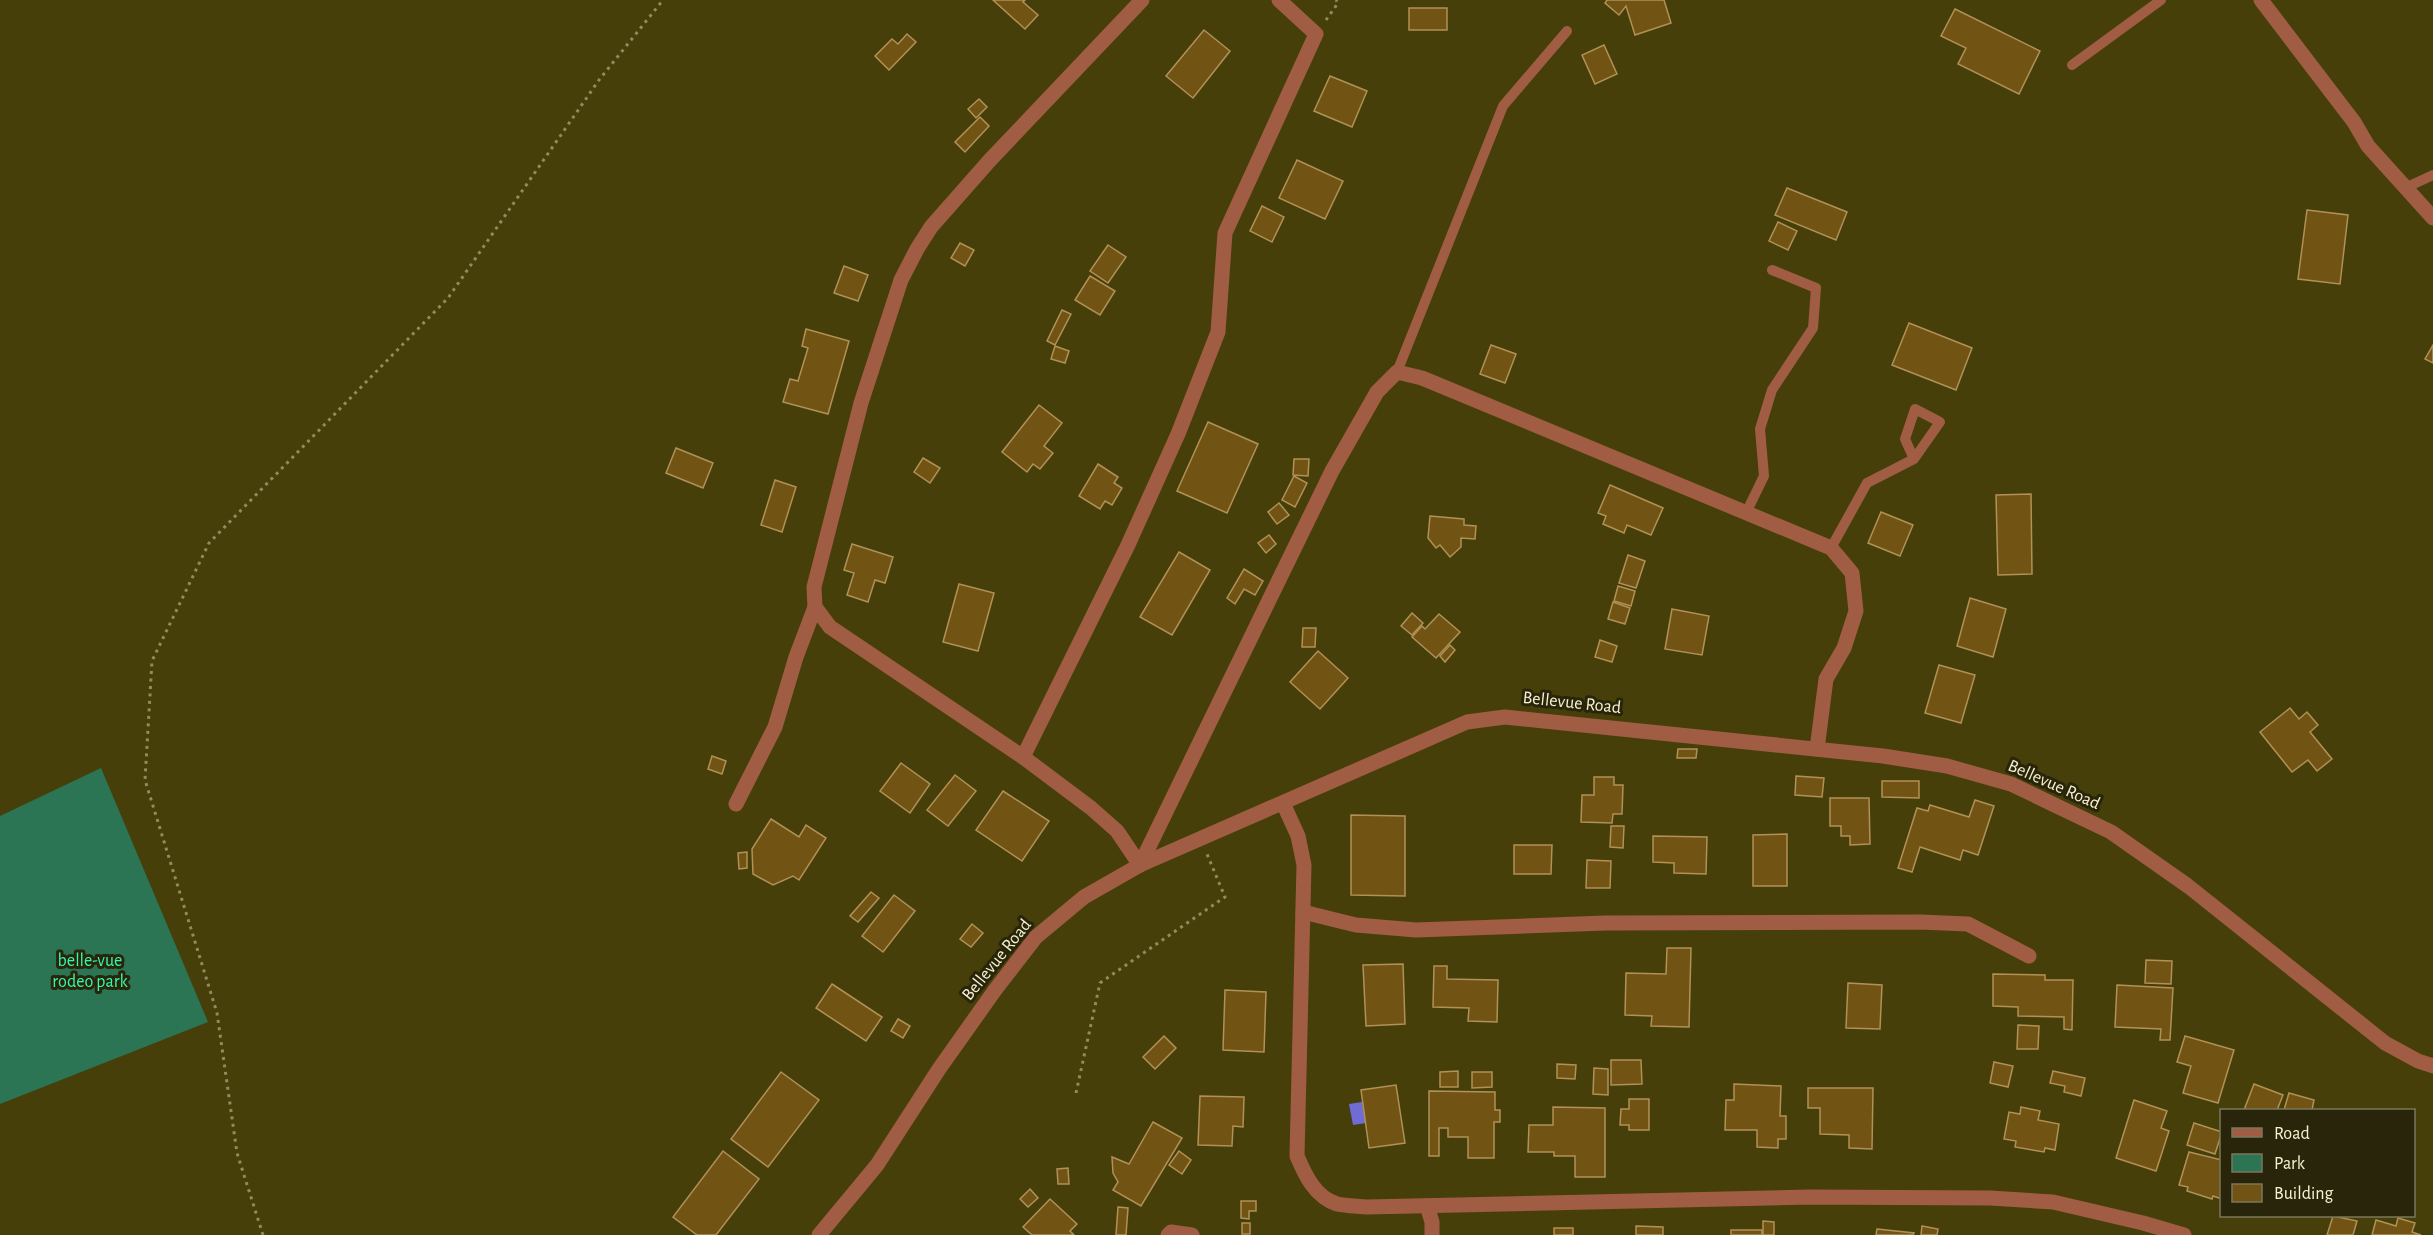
<svg xmlns="http://www.w3.org/2000/svg" width="2433" height="1235" font-family="'Alegreya Sans',sans-serif">
<rect width="100%" height="100%" fill="#463f0a"/>
<polygon fill="#2b7554" points="101,768 208,1022 0,1104 0,816"/>
<polygon fill="#6f6dd4" points="1362,1102 1366,1123 1353,1125 1349,1104"/>
<g fill="#715314" stroke="#b19156" stroke-width="1.5">
<polygon points="993,0 1025,0 1023,2 1038,15 1025,29"/>
<polygon points="1607,0 1664,0 1671,23 1635,35 1626,6 1619,15 1605,3"/>
<rect x="1409" y="8" width="38" height="22"/>
<polygon points="1955,9 2040,51 2019,94 1958,64 1966,48 1941,36"/>
<polygon points="1204,30 1230,51 1193,98 1166,76"/>
<polygon points="907,34 916,42 889,70 875,56 892,39 898,44"/>
<polygon points="1604,45 1617,74 1595,84 1582,55"/>
<polygon points="1330,76 1367,91 1352,127 1314,111"/>
<polygon points="979,99 987,107 976,118 968,109"/>
<polygon points="980,117 989,126 965,152 955,142"/>
<polygon points="1297,160 1343,181 1325,219 1279,198"/>
<polygon points="1787,188 1847,212 1836,240 1775,215"/>
<polygon points="1262,206 1284,217 1272,242 1250,231"/>
<polygon points="2307,210 2348,215 2340,284 2298,279"/>
<polygon points="1778,222 1797,231 1788,250 1769,241"/>
<polygon points="960,243 974,250 965,266 951,258"/>
<polygon points="1108,245 1126,257 1108,283 1090,271"/>
<polygon points="844,266 868,275 858,301 834,293"/>
<polygon points="1090,276 1115,291 1100,315 1075,300"/>
<polygon points="1062,310 1071,314 1055,345 1047,341"/>
<polygon points="1909,323 1972,348 1956,390 1892,365"/>
<polygon points="806,329 849,341 828,414 783,402 790,379 798,381 808,348 802,346"/>
<polygon points="1491,345 1516,354 1505,383 1480,374"/>
<polygon points="2433,345 2433,363 2425,359"/>
<polygon points="1055,346 1069,351 1065,363 1051,359"/>
<polygon points="1039,405 1062,423 1044,446 1053,453 1040,469 1033,464 1027,472 1002,452"/>
<polygon points="1208,422 1258,444 1227,513 1177,491"/>
<polygon points="676,448 713,463 703,488 666,473"/>
<polygon points="923,458 940,468 930,483 914,472"/>
<polygon points="1294,459 1309,459 1308,476 1293,475"/>
<polygon points="1098,464 1118,477 1114,483 1122,488 1112,505 1105,501 1100,509 1079,496"/>
<polygon points="1294,476 1307,483 1295,507 1282,500"/>
<polygon points="775,480 796,487 782,532 761,525"/>
<polygon points="1610,485 1663,508 1651,535 1627,525 1624,533 1603,524 1606,516 1598,513"/>
<polygon points="2031,494 2032,574 1998,575 1996,495"/>
<polygon points="1279,503 1289,515 1277,524 1268,512"/>
<polygon points="1881,512 1913,525 1900,556 1868,543"/>
<polygon points="1430,516 1464,519 1464,525 1476,526 1475,539 1461,538 1461,547 1450,557 1440,545 1436,548 1428,538"/>
<polygon points="1269,535 1276,544 1266,553 1258,543"/>
<polygon points="852,544 893,557 885,583 875,580 868,602 847,595 854,573 844,570"/>
<polygon points="1179,552 1210,570 1172,635 1140,617"/>
<polygon points="1628,555 1645,561 1636,588 1619,583"/>
<polygon points="1244,569 1263,581 1255,595 1244,589 1235,604 1227,598"/>
<polygon points="959,584 994,593 978,651 943,642"/>
<polygon points="1618,586 1635,591 1631,606 1614,601"/>
<polygon points="1970,598 2006,609 1993,657 1957,646"/>
<polygon points="1613,602 1630,608 1625,624 1608,619"/>
<polygon points="1672,609 1709,616 1702,655 1665,649"/>
<polygon points="1412,613 1423,623 1412,635 1401,626"/>
<polygon points="1439,614 1460,632 1436,658 1412,637 1422,626 1425,629"/>
<polygon points="1303,628 1316,628 1315,647 1302,647"/>
<polygon points="1600,640 1617,646 1612,662 1595,657"/>
<polygon points="1450,645 1455,650 1445,662 1440,656"/>
<polygon points="1318,651 1348,678 1320,709 1290,682"/>
<polygon points="1939,665 1975,675 1961,723 1925,713"/>
<polygon points="2290,708 2299,719 2307,712 2318,725 2310,732 2332,759 2317,771 2308,760 2292,772 2260,732"/>
<polygon points="1678,749 1697,749 1696,758 1677,758"/>
<polygon points="712,756 726,761 722,774 708,769"/>
<polygon points="901,763 930,784 910,813 880,791"/>
<polygon points="955,775 976,791 948,826 927,810"/>
<polygon points="1796,776 1824,778 1822,797 1795,795"/>
<polygon points="1594,777 1614,777 1614,785 1623,785 1622,814 1613,814 1612,823 1581,822 1582,795 1594,795"/>
<polygon points="1882,781 1919,781 1919,798 1882,797"/>
<polygon points="1003,791 1049,821 1022,861 976,830"/>
<polygon points="1830,798 1869,798 1870,844 1850,845 1850,836 1841,836 1841,826 1830,826"/>
<polygon points="1975,800 1994,806 1978,855 1963,850 1960,860 1920,847 1912,872 1898,868 1917,808 1928,811 1930,805 1969,817"/>
<polygon points="1351,815 1405,816 1405,896 1351,895"/>
<polygon points="771,819 799,837 806,825 826,838 799,880 793,876 773,885 753,874 752,849"/>
<polygon points="1611,826 1624,826 1623,848 1610,847"/>
<polygon points="1787,834 1787,886 1753,886 1753,835"/>
<polygon points="1653,836 1707,837 1706,874 1674,873 1674,863 1653,862"/>
<polygon points="1514,845 1552,845 1551,874 1514,874"/>
<polygon points="747,852 747,868 739,869 738,853"/>
<polygon points="1587,860 1611,861 1610,888 1586,888"/>
<polygon points="871,892 879,898 858,922 850,916"/>
<polygon points="894,895 915,911 883,952 862,936"/>
<polygon points="972,924 983,933 971,947 960,939"/>
<polygon points="1667,948 1691,948 1689,1027 1651,1026 1652,1016 1625,1015 1626,973 1666,974"/>
<polygon points="2146,960 2172,961 2171,984 2145,983"/>
<polygon points="1403,964 1405,1024 1366,1026 1363,965"/>
<polygon points="1434,966 1447,966 1447,979 1498,980 1497,1022 1468,1021 1469,1008 1433,1007"/>
<polygon points="1993,974 2045,975 2045,980 2073,980 2072,1030 2064,1029 2064,1017 2018,1016 2018,1007 1993,1006"/>
<polygon points="1848,983 1882,985 1880,1029 1846,1028"/>
<polygon points="832,984 882,1017 866,1041 816,1008"/>
<polygon points="2117,985 2173,988 2170,1040 2160,1040 2161,1029 2115,1027"/>
<polygon points="1225,990 1266,992 1264,1052 1223,1050"/>
<polygon points="898,1019 910,1026 903,1038 891,1031"/>
<polygon points="2018,1025 2039,1026 2038,1049 2017,1049"/>
<polygon points="1164,1036 1176,1048 1155,1069 1143,1057"/>
<polygon points="2185,1036 2234,1050 2218,1103 2183,1093 2191,1066 2177,1062"/>
<polygon points="1611,1060 1641,1060 1642,1084 1611,1085"/>
<polygon points="1994,1062 2013,1066 2008,1087 1990,1083"/>
<polygon points="1557,1064 1576,1065 1575,1079 1557,1078"/>
<polygon points="1594,1068 1608,1069 1608,1095 1593,1094"/>
<polygon points="1458,1071 1458,1087 1440,1087 1440,1072"/>
<polygon points="2053,1071 2085,1078 2081,1096 2064,1092 2065,1086 2050,1083"/>
<polygon points="781,1072 819,1100 768,1167 731,1139"/>
<polygon points="1472,1072 1492,1072 1492,1087 1472,1088"/>
<polygon points="1734,1084 1781,1086 1780,1116 1786,1116 1786,1139 1778,1139 1778,1148 1757,1147 1757,1130 1725,1130 1726,1100 1734,1100"/>
<polygon points="2254,1084 2283,1095 2277,1110 2244,1110"/>
<polygon points="1396,1085 1405,1143 1369,1148 1361,1090"/>
<polygon points="1808,1088 1873,1088 1872,1149 1849,1148 1849,1135 1820,1134 1820,1108 1808,1108"/>
<polygon points="1429,1091 1495,1092 1495,1110 1500,1110 1500,1122 1494,1122 1494,1158 1468,1158 1468,1137 1448,1137 1448,1128 1439,1128 1439,1156 1429,1156"/>
<polygon points="2289,1093 2314,1100 2312,1110 2284,1110"/>
<polygon points="1200,1096 1244,1097 1243,1127 1233,1126 1232,1146 1198,1145"/>
<polygon points="1629,1099 1649,1099 1649,1130 1629,1130 1629,1125 1620,1125 1621,1109 1629,1109"/>
<polygon points="2134,1100 2167,1111 2161,1128 2169,1131 2156,1171 2116,1158"/>
<polygon points="1553,1107 1605,1108 1605,1177 1575,1177 1575,1156 1554,1156 1554,1152 1528,1152 1529,1125 1553,1125"/>
<polygon points="2021,1107 2040,1111 2038,1120 2059,1124 2055,1150 2045,1148 2044,1152 2015,1147 2016,1141 2004,1139 2009,1112 2020,1114"/>
<polygon points="1153,1122 1182,1138 1141,1206 1113,1190 1118,1182 1113,1173 1112,1157 1129,1164"/>
<polygon points="2194,1123 2222,1132 2215,1154 2187,1145"/>
<polygon points="723,1151 759,1179 716,1235 697,1235 673,1217"/>
<polygon points="1179,1151 1191,1160 1182,1174 1169,1165"/>
<polygon points="2189,1152 2222,1160 2222,1199 2213,1196 2212,1199 2187,1191 2188,1187 2179,1185"/>
<polygon points="1068,1168 1069,1184 1058,1184 1057,1169"/>
<polygon points="1030,1189 1038,1198 1028,1207 1020,1199"/>
<polygon points="1050,1199 1077,1224 1070,1231 1074,1235 1032,1235 1023,1227"/>
<polygon points="1241,1201 1256,1201 1256,1211 1249,1211 1249,1219 1241,1218"/>
<polygon points="1118,1207 1128,1208 1126,1235 1116,1235"/>
<polygon points="2333,1216 2357,1221 2353,1235 2327,1235"/>
<polygon points="2398,1218 2415,1223 2412,1232 2421,1235 2372,1235 2376,1220 2396,1226"/>
<polygon points="1763,1221 1774,1222 1774,1235 1763,1235"/>
<rect x="1242" y="1223" width="8" height="11"/>
<polygon points="1636,1226 1663,1227 1663,1235 1636,1235"/>
<polygon points="1922,1226 1938,1229 1937,1235 1921,1235"/>
<rect x="1554" y="1228" width="19" height="7"/>
<polygon points="1877,1229 1914,1233 1913,1235 1876,1235"/>
<rect x="1731" y="1230" width="31" height="5"/>
</g>
<g fill="none" stroke-linecap="round" stroke-linejoin="round">
<g stroke="#918b5f" stroke-width="3" stroke-dasharray="3 4.5" stroke-linecap="butt">
<polyline points="1326,20 1338,3 1336,0"/>
<polyline points="1076,1093 1100,983 1225,897 1207,854"/>
<polyline points="263,1235 237,1153 217,1013 145,780 152,661 209,543 448,298 599,80 663,0"/>
</g>
<g stroke="#a05d44" stroke-width="10">
<polyline points="2072,65 2161,0"/>
<polyline points="2405,188 2433,175"/>
<polyline points="1397,372 1503,106 1567,31"/>
<polyline points="1746,513 1764,476 1760,429 1772,390 1813,328 1816,288 1772,270"/>
<polyline points="1831,548 1867,483 1914,459 1940,422 1915,409 1905,439 1914,459"/>
</g>
<g stroke="#a05d44" stroke-width="15">
<polyline points="1279,0 1316,34 1225,233 1218,332 1178,434 1128,545 1023,757 1091,808 1117,831 1140,865 1332,471 1377,392 1397,372 1422,378 1831,548 1852,573 1856,611 1844,648 1826,679 1817,749"/>
<polyline points="2261,0 2354,122 2368,146 2433,218"/>
<polyline points="815,607 814,587 861,403 901,280 917,249 931,227 990,160 1142,0"/>
<path d="M1283,803l15,33 6,29 -7,291c8,19 18,41 40,48 9,2 20,2 30,3l442,-10 181,1 63,4 90,21 41,12"/>
<polyline points="736,804 775,727 796,657 815,607 830,627 1023,757"/>
<polyline points="1303,912 1356,925 1416,930 1605,923 1920,922 1968,924 2029,956"/>
<polyline points="1427,1206 1432,1222 1432,1235"/>
<polyline points="819,1235 877,1165 939,1069 995,990 1036,937 1084,897 1140,865 1467,722 1505,717 1883,756 1947,766 2011,784 2111,832 2188,886 2385,1043 2418,1061 2433,1066"/>
<polyline points="1168,1235 1171,1232 1192,1235"/>
</g>
</g>
<g text-anchor="middle" dominant-baseline="central" stroke-width="6" stroke-linejoin="round" paint-order="stroke">
<g font-size="18" fill="#f6f2d1" stroke="#29250a">
<text transform="translate(1572 703) rotate(6)">Bellevue Road</text>
<text transform="translate(2054 785) rotate(24)">Bellevue Road</text>
<text transform="translate(997 960) rotate(-51)">Bellevue Road</text>
</g>
<g font-size="18" fill="#33f9ae" stroke="#29250a">
<text x="90" y="961">belle-vue<tspan x="90" dy="21">rodeo park</tspan></text>
</g>
</g>
<rect x="2220" y="1109" width="195" height="108" fill="#29250a" stroke="#7b775a" stroke-width="1.5"/>
<rect x="2232" y="1128" width="30" height="9" fill="#a05d44" stroke="#7b775a" stroke-width="1.5"/>
<text x="2274" y="1139" font-size="18" fill="#f6f2d1">Road</text>
<rect x="2232" y="1154" width="30" height="18" fill="#2b7554" stroke="#7b775a" stroke-width="1.5"/>
<text x="2274" y="1169" font-size="18" fill="#f6f2d1">Park</text>
<rect x="2232" y="1184" width="30" height="18" fill="#715314" stroke="#7b775a" stroke-width="1.5"/>
<text x="2274" y="1199" font-size="18" fill="#f6f2d1">Building</text>
</svg>
